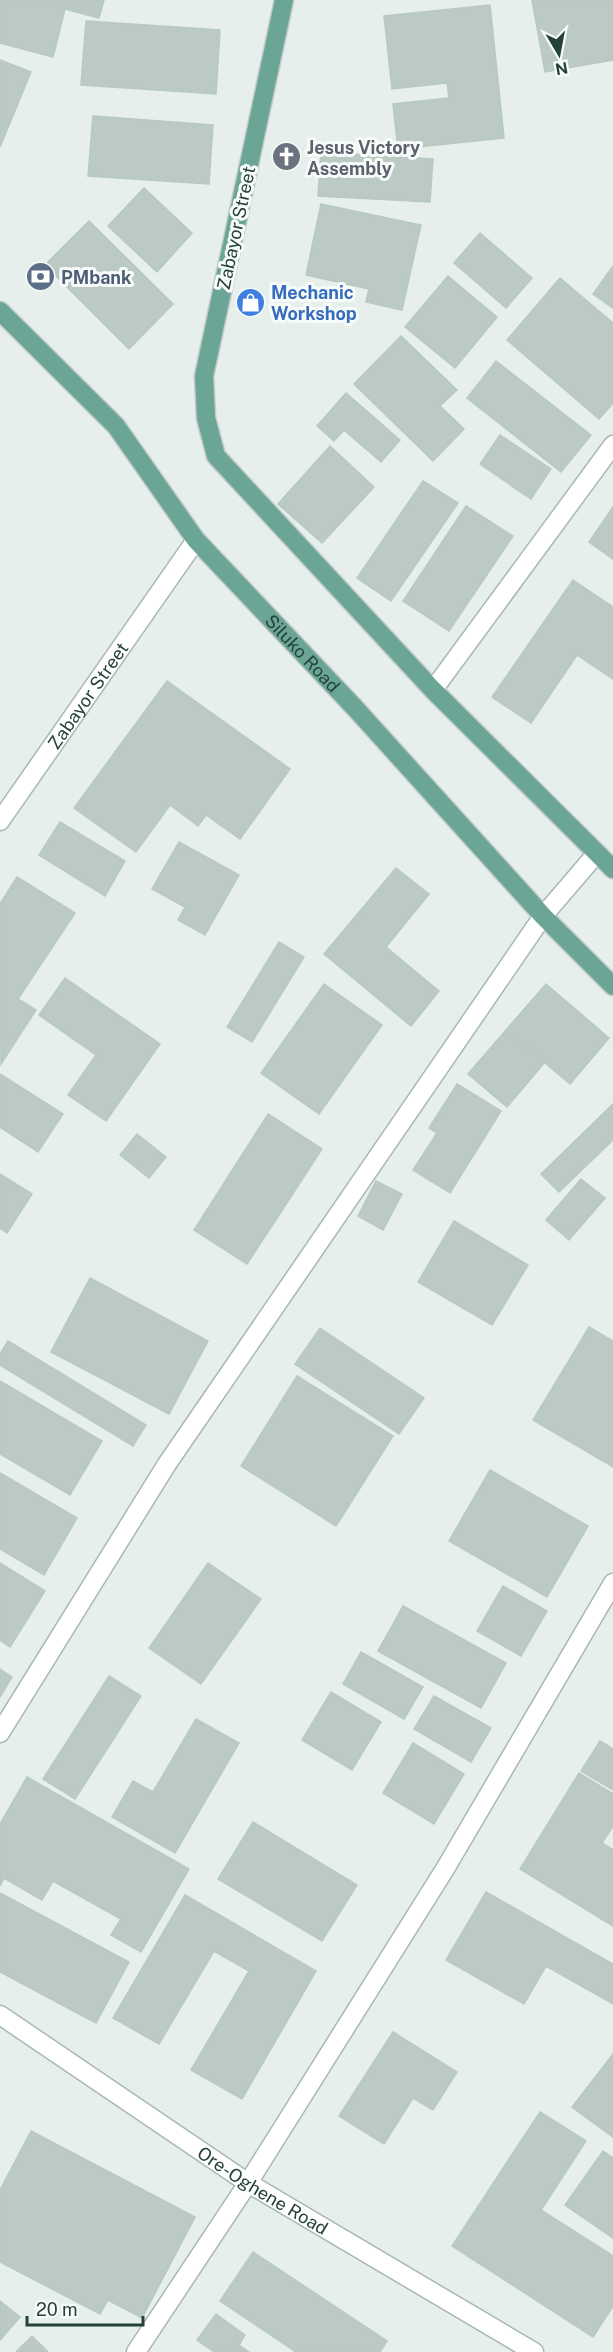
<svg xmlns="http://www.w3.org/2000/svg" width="613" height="2352" font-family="'Public Sans',sans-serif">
<rect width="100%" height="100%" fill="#e6efeb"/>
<g fill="#bbcac4" stroke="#b8c9c2" stroke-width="1.5">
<polygon points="0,0 104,0 99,18 65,9 53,57 0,43"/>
<polygon points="532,0 613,0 613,60 545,72"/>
<polygon points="490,5 504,138 398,149 393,104 449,98 447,83 392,89 384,16"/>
<polygon points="86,21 220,30 216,94 81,85"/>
<polygon points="0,60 31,72 0,147"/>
<polygon points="93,116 213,125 209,184 88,176"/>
<polygon points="321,152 433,159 430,202 318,196"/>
<polygon points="144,188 192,233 157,272 108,226"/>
<polygon points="321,204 421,225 402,310 366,302 369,289 306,275"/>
<polygon points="89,221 173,304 129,349 45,265"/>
<polygon points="480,233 532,278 506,308 454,263"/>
<polygon points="613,266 613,308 593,294"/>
<polygon points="448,276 497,317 455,368 405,327"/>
<polygon points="560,278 613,323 613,403 599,419 507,340"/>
<polygon points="401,336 457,390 440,406 464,429 433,461 354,384"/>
<polygon points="496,361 591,435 561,472 467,398"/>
<polygon points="346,393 400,440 381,462 344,430 334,441 317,426"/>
<polygon points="500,435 551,469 531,499 480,464"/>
<polygon points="330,446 374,487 322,543 278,504"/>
<polygon points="423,481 458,503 391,601 357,578"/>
<polygon points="466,506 513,536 449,631 403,601"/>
<polygon points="613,507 613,559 589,542"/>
<polygon points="573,580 613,607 613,679 577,655 531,723 492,697"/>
<polygon points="167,681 290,769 240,839 206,815 198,826 170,805 136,852 74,808"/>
<polygon points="60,822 125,861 105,896 39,855"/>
<polygon points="179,842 239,875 205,935 178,920 185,907 152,889"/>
<polygon points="396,868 429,894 386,947 439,991 411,1026 324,954"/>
<polygon points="17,877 75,913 18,999 36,1010 1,1064 0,904"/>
<polygon points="279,942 304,957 252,1042 227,1027"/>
<polygon points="65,978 160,1044 106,1121 68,1095 96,1055 39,1015"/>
<polygon points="324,984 382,1025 319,1114 261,1073"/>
<polygon points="546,984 609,1038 570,1084 506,1030"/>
<polygon points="506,1030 545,1062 507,1107 468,1074"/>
<polygon points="0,1074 63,1114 38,1152 0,1127"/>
<polygon points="457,1084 501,1111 450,1193 413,1170 437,1133 429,1128"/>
<polygon points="613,1104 613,1140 559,1192 541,1174"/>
<polygon points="268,1114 322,1149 247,1264 194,1230"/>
<polygon points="137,1134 166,1157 149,1178 120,1155"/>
<polygon points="0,1174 32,1194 7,1233 0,1228"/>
<polygon points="581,1179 605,1198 569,1240 546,1220"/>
<polygon points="376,1181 402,1194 383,1230 358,1216"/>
<polygon points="454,1221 528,1265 492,1325 418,1282"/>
<polygon points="90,1278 208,1341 169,1414 51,1352"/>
<polygon points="589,1327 613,1341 613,1467 533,1420"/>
<polygon points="320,1328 424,1398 399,1434 295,1364"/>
<polygon points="8,1341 146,1425 133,1446 0,1365 0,1354"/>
<polygon points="297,1376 393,1436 336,1526 241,1466"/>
<polygon points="0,1381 102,1441 70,1495 0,1454"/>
<polygon points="490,1470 588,1526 547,1597 449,1541"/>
<polygon points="0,1473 77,1518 44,1575 0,1549"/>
<polygon points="0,1563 45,1591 10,1647 0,1640"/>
<polygon points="208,1563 261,1599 201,1684 149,1648"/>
<polygon points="503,1586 547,1611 521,1656 477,1631"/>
<polygon points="403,1606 506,1663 481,1708 378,1651"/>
<polygon points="361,1652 423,1687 404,1719 343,1684"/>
<polygon points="0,1669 12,1677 0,1697"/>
<polygon points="109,1676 141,1696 75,1799 43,1779"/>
<polygon points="331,1692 381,1722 352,1770 302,1740"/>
<polygon points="434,1696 491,1728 471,1762 414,1729"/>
<polygon points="196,1719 239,1743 175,1853 112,1817 133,1781 153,1792"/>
<polygon points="600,1741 613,1749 613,1790 581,1771"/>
<polygon points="413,1743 464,1774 434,1824 383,1793"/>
<polygon points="579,1773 613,1794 613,1826 602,1843 613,1850 613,1926 520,1869"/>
<polygon points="27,1777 189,1869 141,1952 111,1935 121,1919 53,1881 42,1900 4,1878 0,1886 0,1824"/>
<polygon points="253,1822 357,1885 322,1941 218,1879"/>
<polygon points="486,1892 613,1964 613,2004 546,1966 524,2004 446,1960"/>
<polygon points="0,1893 129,1962 96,2023 0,1972"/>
<polygon points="185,1895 316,1971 242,2099 191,2070 249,1971 214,1951 159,2044 113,2018"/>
<polygon points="393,2032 457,2072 433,2110 413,2098 384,2144 339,2116"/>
<polygon points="613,2054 613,2137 572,2107"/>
<polygon points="540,2112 586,2141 541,2210 613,2256 613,2306 593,2337 452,2246"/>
<polygon points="31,2131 195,2217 142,2318 108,2300 100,2314 0,2262 0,2190"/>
<polygon points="603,2151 613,2158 613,2238 565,2205"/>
<polygon points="253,2252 387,2341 380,2352 296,2352 220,2301"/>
<polygon points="0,2301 20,2317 0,2340"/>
<polygon points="216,2314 245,2335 239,2345 249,2352 214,2352 197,2340"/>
<polygon points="32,2336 48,2352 16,2352"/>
</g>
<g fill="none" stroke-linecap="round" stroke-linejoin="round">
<defs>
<g id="minor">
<polyline points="433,690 613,445"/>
<path id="s1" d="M0,821l196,-281"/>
<polyline points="0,1733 167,1464 543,916 597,853"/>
<polyline points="136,2352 248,2183 445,1869 613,1583"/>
</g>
<g id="tertiary">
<path id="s2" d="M0,2015l248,168 286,169"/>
</g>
<g id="primary">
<polyline points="284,0 204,376 206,418 216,456 433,690 613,869"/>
<path id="s3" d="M0,311l116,115 80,114 159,168 188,208 70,70"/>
</g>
</defs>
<use href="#minor" stroke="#a8b8b2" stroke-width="21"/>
<use href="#tertiary" stroke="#a8b8b2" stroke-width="21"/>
<use href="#primary" stroke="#c2cac8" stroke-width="21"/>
<use href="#minor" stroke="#fff" stroke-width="18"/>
<use href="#tertiary" stroke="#fff" stroke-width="18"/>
<use href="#primary" stroke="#6aa596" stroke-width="18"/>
</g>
<defs>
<symbol id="church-disc" viewBox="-11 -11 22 22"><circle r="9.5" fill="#6b7280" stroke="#f7fbf9"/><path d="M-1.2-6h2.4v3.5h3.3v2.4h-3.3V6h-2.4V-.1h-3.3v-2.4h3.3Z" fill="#fff"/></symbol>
<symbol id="bank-disc" viewBox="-11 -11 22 22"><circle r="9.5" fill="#5c6f8a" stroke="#f7fbf9"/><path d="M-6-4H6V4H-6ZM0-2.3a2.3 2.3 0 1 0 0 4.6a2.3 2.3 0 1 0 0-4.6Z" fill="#fff"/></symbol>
<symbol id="shop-disc" viewBox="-11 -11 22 22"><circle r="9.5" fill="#3f7fe0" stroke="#f7fbf9"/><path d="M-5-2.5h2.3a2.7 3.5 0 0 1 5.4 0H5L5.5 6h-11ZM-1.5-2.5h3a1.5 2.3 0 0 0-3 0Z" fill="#fff"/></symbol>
</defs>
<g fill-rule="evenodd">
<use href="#church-disc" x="270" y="140" width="33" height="33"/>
<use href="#bank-disc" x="24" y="260" width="33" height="33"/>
<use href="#shop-disc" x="234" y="286" width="33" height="33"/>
</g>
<g text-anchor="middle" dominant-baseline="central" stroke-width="6" stroke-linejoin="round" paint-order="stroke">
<g font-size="18" font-weight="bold" fill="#5b616d" stroke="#f7fbf9" text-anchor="start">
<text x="307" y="147">Jesus Victory<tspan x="307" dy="21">Assembly</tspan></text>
</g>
<g font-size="18" fill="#24423a" stroke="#f7fbf9">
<text transform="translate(236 228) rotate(-78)">Zabayor Street</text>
<text stroke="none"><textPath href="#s3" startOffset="458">Siluko Road</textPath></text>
<text stroke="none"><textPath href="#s1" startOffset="153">Zabayor Street</textPath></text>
<text stroke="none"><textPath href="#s2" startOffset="316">Ore-Oghene Road</textPath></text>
</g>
<g font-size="18" font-weight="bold" fill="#4e5e75" stroke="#f7fbf9" text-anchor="start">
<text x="61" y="277">PMbank</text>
</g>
<g font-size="18" font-weight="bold" fill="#366cbe" stroke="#f7fbf9" text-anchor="start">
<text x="271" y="292">Mechanic<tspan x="271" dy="21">Workshop</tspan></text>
</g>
</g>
<g transform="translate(559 54) rotate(170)" stroke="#f7fbf9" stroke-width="4.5" paint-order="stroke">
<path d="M0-4.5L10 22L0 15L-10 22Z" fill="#24423a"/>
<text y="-9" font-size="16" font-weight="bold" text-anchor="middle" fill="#24423a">N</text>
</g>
<path d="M27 2316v9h116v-9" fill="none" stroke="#24423a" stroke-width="3"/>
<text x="36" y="2316" font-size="18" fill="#24423a" stroke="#f7fbf9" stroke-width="4.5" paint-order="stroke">20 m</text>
</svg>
